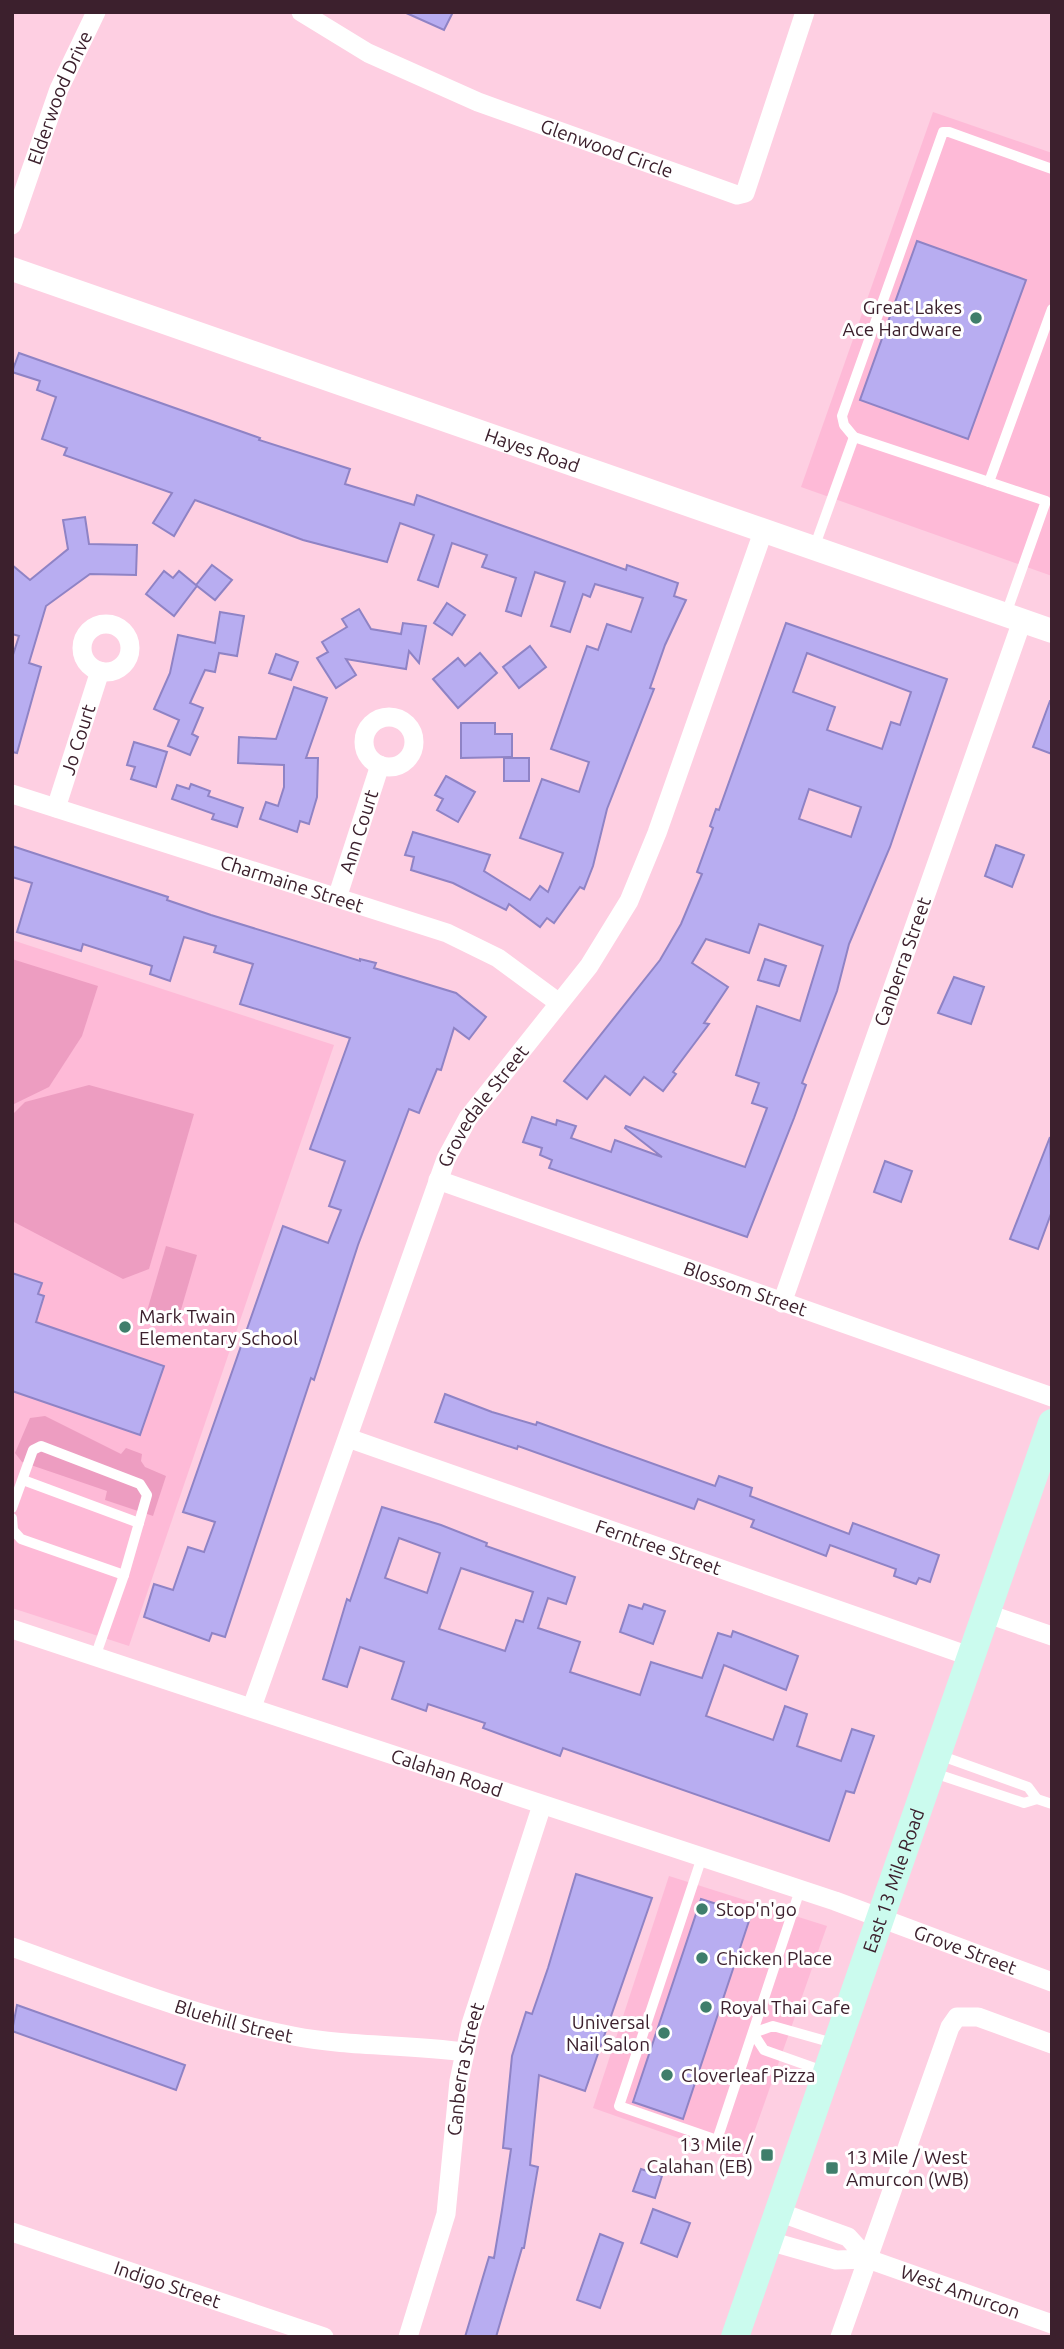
<svg xmlns="http://www.w3.org/2000/svg" width="1064" height="2349" font-family="Ubuntu,sans-serif">
<rect width="100%" height="100%" fill="#fecfe2"/>
<g fill="#febad7">
<polygon points="933,112 1052,153 1052,576 801,487"/>
<polygon points="12,940 334,1045 129,1646 12,1608"/>
<polygon points="669,1876 827,1926 744,2161 593,2108"/>
</g>
<g fill="#ed9dc1">
<polygon points="12,959 98,986 82,1036 49,1087 12,1105"/>
<polygon points="89,1085 194,1114 149,1269 123,1279 12,1221 12,1115 25,1102"/>
<polygon points="166,1246 197,1255 178,1320 147,1311"/>
<polygon points="45,1416 121,1454 126,1448 142,1454 141,1461 145,1467 166,1476 153,1516 105,1500 107,1491 22,1462 15,1453 30,1418"/>
</g>
<g fill="#b8adf1" stroke="#8f83c5" stroke-width="2" fill-rule="evenodd">
<polygon points="404,12 453,12 444,30"/>
<polygon points="917,241 1026,280 968,439 860,400"/>
<polygon points="19,353 260,438 259,440 350,469 345,484 414,505 417,495 626,570 627,565 678,583 674,596 686,600 665,645 650,688 654,689 607,809 593,866 584,889 580,887 554,923 547,918 540,927 509,904 506,910 453,883 411,870 414,857 405,855 413,832 490,855 484,871 530,900 540,886 548,892 563,853 520,838 542,779 579,792 589,762 551,749 587,646 598,650 607,624 631,632 643,598 595,584 590,597 583,594 570,632 551,626 565,582 535,572 521,616 506,611 516,578 482,567 487,555 452,543 438,587 418,580 434,535 400,523 387,562 303,540 195,500 174,536 153,523 172,493 64,455 67,448 42,439 56,397 37,390 40,381 12,372"/>
<polygon points="85,517 89,544 137,545 136,575 90,574 46,606 29,663 41,667 17,753 12,752 12,658 19,636 12,634 12,565 30,580 68,549 63,520"/>
<polygon points="212,565 232,580 215,600 197,586 174,616 146,594 164,571 173,578 179,571 196,585"/>
<polygon points="447,603 465,615 452,635 434,623"/>
<polygon points="359,609 371,629 401,634 403,623 426,626 419,663 409,651 406,669 346,659 356,675 336,688 317,658 328,652 322,642 347,627 342,619"/>
<polygon points="220,612 244,616 237,656 219,653 215,672 205,670 190,703 203,708 192,734 198,737 190,755 168,746 179,720 154,709 170,673 178,635 215,643"/>
<path d="M786,623l161,56 -57,168 -41,97 -12,47 -35,92 4,2 -12,33 -47,119 -198,-69 3,-8 -12,-5 2,-7 -19,-6 9,-25 24,8 1,-5 19,6 -5,12 40,14 4,-12 47,17 -37,-29 1,-2 119,41 22,-59 -15,-5 7,-20 -23,-8 21,-69 43,15 23,-75 -64,-22 -10,29 -43,-14 -14,24 36,24 -24,36 5,1 -36,48 3,2 -13,17 -19,-14 -14,18 -25,-19 -18,23 -23,-18 96,-121 21,-36 21,-50 -5,-2 16,-44 -3,-2 6,-17 3,1zM807,653l104,39 -11,33 -9,-3 -9,27 -55,-19 8,-23 -42,-15zM809,789l52,18 -10,30 -52,-18z"/>
<polygon points="530,646 546,667 519,688 503,667"/>
<polygon points="480,653 497,673 458,708 433,679 458,658 465,666"/>
<polygon points="276,654 298,662 291,680 269,673"/>
<polygon points="294,687 327,698 306,758 318,758 317,797 309,824 300,821 297,832 260,819 266,802 278,806 284,787 284,765 238,763 239,737 276,739"/>
<polygon points="1050,701 1052,701 1052,754 1033,747"/>
<polygon points="461,723 495,723 495,734 512,734 512,757 461,758"/>
<polygon points="134,742 167,752 156,787 131,779 135,767 127,765"/>
<rect x="504" y="758" width="25" height="23"/>
<polygon points="446,776 475,792 458,822 437,810 443,799 435,795"/>
<polygon points="191,784 210,791 208,796 243,808 237,827 212,819 214,814 172,799 177,785 189,789"/>
<polygon points="996,845 1024,855 1012,887 985,876"/>
<polygon points="12,846 168,897 167,900 211,915 360,961 360,959 376,963 374,968 456,993 486,1017 469,1039 454,1028 441,1070 437,1069 419,1113 409,1109 358,1245 314,1380 311,1378 225,1637 212,1633 209,1641 144,1617 154,1584 173,1590 188,1547 204,1552 215,1522 183,1512 283,1226 328,1243 341,1210 329,1206 345,1161 310,1149 350,1038 240,1004 253,964 214,952 216,946 184,937 170,981 150,974 152,966 83,944 81,951 17,932 32,883 12,877"/>
<polygon points="765,959 786,966 779,986 758,980"/>
<polygon points="954,977 984,987 971,1024 938,1013"/>
<polygon points="1050,1137 1052,1211 1038,1249 1010,1239"/>
<polygon points="885,1161 912,1171 901,1202 874,1192"/>
<polygon points="12,1273 42,1283 38,1294 44,1296 36,1322 164,1366 140,1435 12,1391"/>
<polygon points="445,1394 492,1412 536,1425 537,1422 715,1486 719,1476 752,1488 750,1496 849,1534 853,1523 939,1555 930,1582 919,1578 916,1584 894,1576 896,1569 830,1545 826,1556 751,1527 754,1520 698,1499 694,1509 518,1446 517,1449 435,1422"/>
<path d="M382,1507l59,18 46,18 -1,3 89,31 -9,27 -18,-6 -10,30 42,14 -10,30 70,23 11,-33 51,16 16,-45 13,4 2,-6 65,25 -12,34 -62,-25 -18,51 67,24 12,-34 22,8 -10,32 44,15 11,-32 22,7 -20,57 -8,-2 -17,50 -266,-93 -3,8 -77,-28 2,-5 -57,-19 -2,7 -34,-12 12,-37 -44,-15 -13,40 -24,-8 24,-80 3,2zM399,1538l41,15 -13,40 -42,-15zM461,1568l72,24 -10,30 -7,-2 -11,31 -66,-22z"/>
<polygon points="644,1604 665,1611 653,1644 620,1632 629,1605 642,1609"/>
<polygon points="576,1874 652,1898 585,2091 539,2075 530,2165 538,2167 524,2248 522,2248 496,2337 465,2337 489,2257 494,2258 502,2210 511,2149 503,2148 512,2056 526,2012 532,2014 548,1968"/>
<polygon points="701,1899 751,1915 683,2119 633,2102"/>
<polygon points="17,2005 185,2065 176,2090 12,2031"/>
<polygon points="641,2169 662,2176 655,2198 633,2191"/>
<polygon points="653,2209 690,2223 677,2257 641,2243"/>
<polygon points="600,2234 623,2243 600,2308 577,2300"/>
</g>
<g fill="none" stroke-linecap="round" stroke-linejoin="round">
<g stroke="#fff" stroke-width="10">
<polyline points="989,482 854,437 844,425 842,416 943,132 949,132 1052,169"/>
<polyline points="814,548 854,437"/>
<polyline points="1006,614 1046,501 989,482 1052,309"/>
<polyline points="23,1480 139,1523"/>
<polyline points="12,1508 33,1450 41,1446 140,1484 147,1495 124,1575 95,1657"/>
<polyline points="12,1518 13,1530 21,1539 124,1575"/>
<polyline points="939,1755 1028,1787 1037,1799 1052,1804"/>
<polyline points="934,1773 1024,1803 1037,1799"/>
<polyline points="702,1857 619,2106 717,2140 800,1890"/>
<polyline points="826,2072 764,2050 753,2033 773,2026 833,2043"/>
</g>
<g stroke="#fff" stroke-width="19">
<path id="s1" d="M301,12l67,41 110,49 259,93 8,-2 60,-181"/>
<path id="s2" d="M12,225l47,-136 37,-77"/>
<circle cx="106" cy="648" r="24"/>
<circle cx="389" cy="742" r="25"/>
<path id="s3" d="M12,794l435,139 51,25 61,45"/>
<path id="s4" d="M56,808l44,-137"/>
<path id="s5" d="M337,898l43,-133"/>
<path id="s6" d="M438,1180l614,217"/>
<path id="s7" d="M782,1303l240,-682"/>
<path id="s8" d="M348,1438l621,218"/>
<polyline points="985,1613 1052,1636"/>
<path id="s9" d="M12,1629l823,272 217,81"/>
<path id="s10" d="M252,1707l194,-548 22,-41 121,-152 40,-65 28,-68 106,-301"/>
<path id="s11" d="M12,1947c93,33 185,71 281,89 56,11 115,8 171,16"/>
<path id="s12" d="M12,2232l312,105"/>
<polyline points="769,2241 836,2260 868,2259 848,2237 779,2212"/>
<path id="s13" d="M868,2259l184,65"/>
<path id="s14" d="M408,2337l38,-123 13,-133 12,-57 71,-219"/>
<polyline points="840,2337 950,2027 957,2017 978,2017 1052,2044"/>
</g>
<path stroke="#fff" stroke-width="24" id="s15" d="M12,269l1040,362"/>
<path stroke="#cbfbee" stroke-width="28" id="s16" d="M735,2337l317,-914"/>
</g>
<g fill="#3f7e6b" stroke="#fff" stroke-width="2.5">
<circle cx="976" cy="318" r="7"/>
<circle cx="125" cy="1327" r="7"/>
<circle cx="702" cy="1909" r="7"/>
<circle cx="702" cy="1958" r="7"/>
<circle cx="706" cy="2007" r="7"/>
<circle cx="664" cy="2033" r="7"/>
<circle cx="667" cy="2075" r="7"/>
<rect x="760" y="2148" width="14" height="14" rx="3.5"/>
<rect x="825" y="2161" width="14" height="14" rx="3.5"/>
</g>
<g text-anchor="middle" dominant-baseline="central" stroke-width="6" stroke-linejoin="round" paint-order="stroke">
<g font-size="19" fill="#3c202d" stroke="#fff">
<text stroke="none"><textPath href="#s2" startOffset="136">Elderwood Drive</textPath></text>
<text stroke="none"><textPath href="#s1" startOffset="336">Glenwood Circle</textPath></text>
<text stroke="none"><textPath href="#s15" startOffset="551">Hayes Road</textPath></text>
<text stroke="none"><textPath href="#s4" startOffset="72">Jo Court</textPath></text>
<text stroke="none"><textPath href="#s5" startOffset="70">Ann Court</textPath></text>
<text stroke="none"><textPath href="#s3" startOffset="294">Charmaine Street</textPath></text>
<text stroke="none"><textPath href="#s7" startOffset="362">Canberra Street</textPath></text>
<text stroke="none"><textPath href="#s10" startOffset="646">Grovedale Street</textPath></text>
<text stroke="none"><textPath href="#s6" startOffset="326">Blossom Street</textPath></text>
<text stroke="none"><textPath href="#s8" startOffset="329">Ferntree Street</textPath></text>
<text stroke="none"><textPath href="#s9" startOffset="458">Calahan Road</textPath></text>
<text stroke="none"><textPath href="#s16" startOffset="483">East 13 Mile Road</textPath></text>
<text stroke="none"><textPath href="#s9" startOffset="1006">Grove Street</textPath></text>
<text stroke="none"><textPath href="#s11" startOffset="234">Bluehill Street</textPath></text>
<text stroke="none"><textPath href="#s14" startOffset="275">Canberra Street</textPath></text>
<text stroke="none"><textPath href="#s12" startOffset="164">Indigo Street</textPath></text>
<text stroke="none"><textPath href="#s13" startOffset="98">West Amurcon</textPath></text>
</g>
<g font-size="19" fill="#3c202d" stroke="#fff" text-anchor="start">
<text x="962" y="307" text-anchor="end">Great Lakes<tspan x="962" dy="22">Ace Hardware</tspan></text>
<text x="139" y="1316">Mark Twain<tspan x="139" dy="22">Elementary School</tspan></text>
<text x="716" y="1909">Stop'n'go</text>
<text x="716" y="1958">Chicken Place</text>
<text x="720" y="2007">Royal Thai Cafe</text>
<text x="650" y="2022" text-anchor="end">Universal<tspan x="650" dy="22">Nail Salon</tspan></text>
<text x="681" y="2075">Cloverleaf Pizza</text>
<text x="753" y="2144" text-anchor="end">13 Mile /<tspan x="753" dy="22">Calahan (EB)</tspan></text>
<text x="846" y="2157">13 Mile / West<tspan x="846" dy="22">Amurcon (WB)</tspan></text>
</g>
</g>
<rect width="1064" height="2349" fill="none" stroke="#3c202d" stroke-width="28"/>
</svg>
